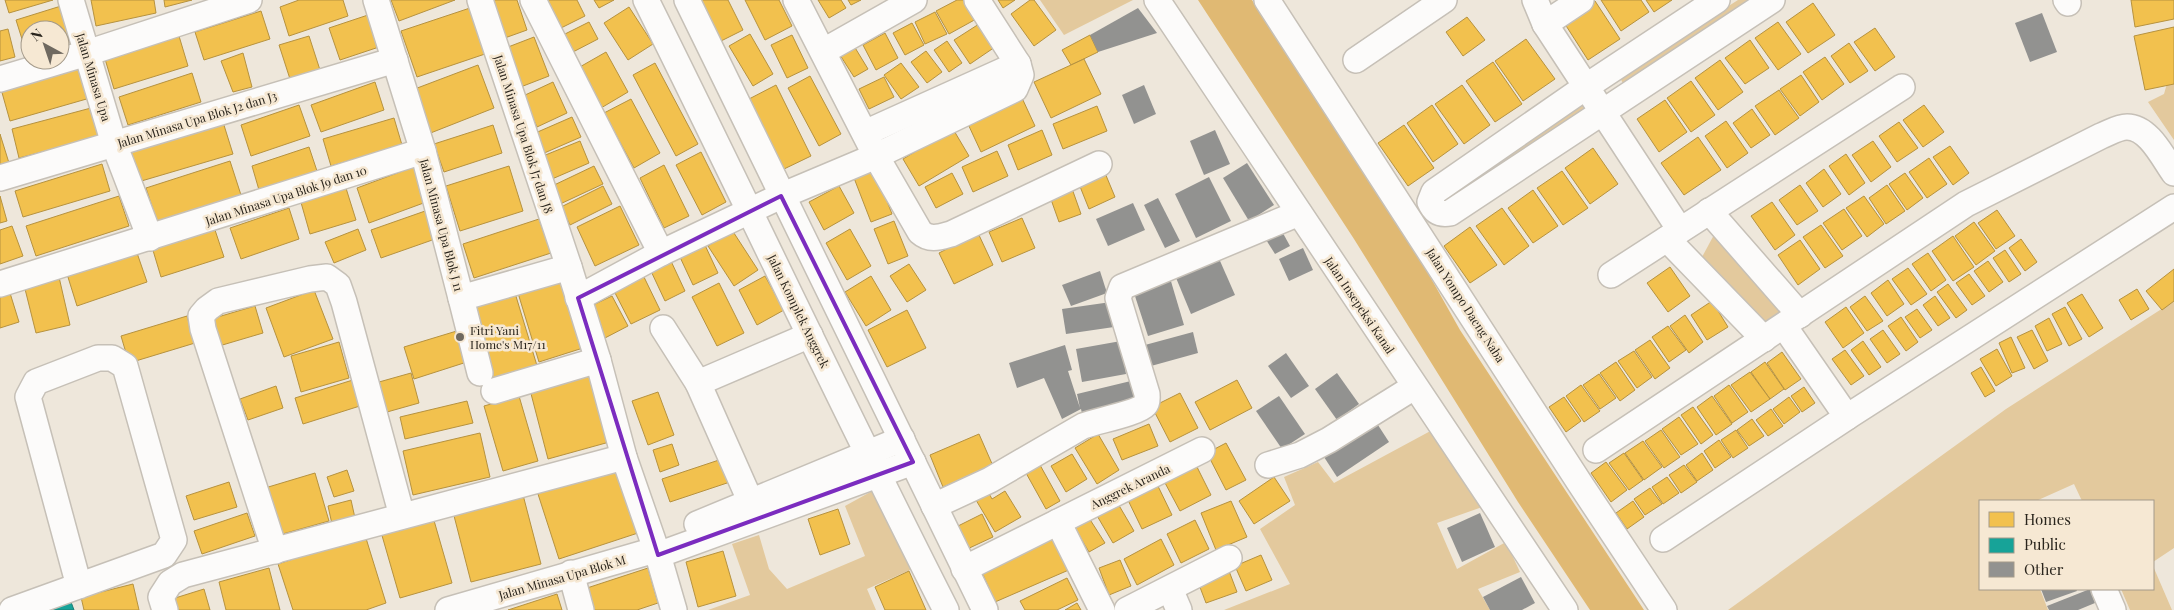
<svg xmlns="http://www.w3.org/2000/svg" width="2174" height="610" font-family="'Playfair Display',serif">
<rect width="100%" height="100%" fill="#eee7db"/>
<g fill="#e3c99d">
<polygon points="1040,0 1133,0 1064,35"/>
<polygon points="1738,0 1761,0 1625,87 1619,76"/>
<polygon points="2174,59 2174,140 2148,102 2164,94"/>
<polygon points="1579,100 1585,109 1451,204 1445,196"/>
<polygon points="1715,233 1791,315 1750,337 1695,270"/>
<polygon points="2174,301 2174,548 2153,562 2153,501 2082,501 2074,484 2036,501 1980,501 1980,589 2040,589 2048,610 1728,610 2006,409"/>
<polygon points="1436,428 1485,506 1437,523 1457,569 1506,542 1520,572 1478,589 1490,610 1224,610 1290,584 1260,529 1295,505 1284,477 1318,462 1334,483"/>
<polygon points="874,490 917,567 867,589 876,610 708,610 750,595 732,544 759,535 769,569 787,589 865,556 845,506"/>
<polygon points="2153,566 2172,610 2130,610 2121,589 2153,589"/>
</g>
<polygon fill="#e0b973" points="1198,0 1252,0 1423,264 1460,330 1644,610 1590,610 1518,502 1354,239"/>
<g fill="#f2c14e" stroke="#b6923f">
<polygon points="5,0 53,0 9,13"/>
<polygon points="91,0 154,0 156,13 96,26"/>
<polygon points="164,0 192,0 165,7"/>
<polygon points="299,0 343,0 348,16 289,36 280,7"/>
<polygon points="391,0 455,0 399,21"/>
<polygon points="488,0 517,0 527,30 502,39"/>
<polygon points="544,0 577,0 585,16 559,29"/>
<polygon points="594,0 614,0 599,8"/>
<polygon points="701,0 728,0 743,30 721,41"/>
<polygon points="745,0 779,0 792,26 765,40"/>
<polygon points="818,0 841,0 846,8 829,18"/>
<polygon points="848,0 861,0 851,5"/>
<polygon points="957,0 968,0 978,18 949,34 936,11"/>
<polygon points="998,0 1015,0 1003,8"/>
<polygon points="1030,0 1034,0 1056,30 1034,46 1011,14"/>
<polygon points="1601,0 1641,0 1649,12 1621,31"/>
<polygon points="1646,0 1672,0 1654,12"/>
<polygon points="2131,0 2174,0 2174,19 2135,27"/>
<polygon points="1595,1 1620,39 1588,60 1563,21"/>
<polygon points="1813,3 1835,35 1808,53 1786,22"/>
<polygon points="61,6 72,41 60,45 60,30 30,30 30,54 27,55 16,20"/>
<polygon points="629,7 653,44 628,60 604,23"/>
<polygon points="470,8 485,54 417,77 401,31"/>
<polygon points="261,11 270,39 204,60 195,32"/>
<polygon points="935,12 947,34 925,44 915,22"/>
<polygon points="368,15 379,47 340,60 329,28"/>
<polygon points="1467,17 1485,40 1463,56 1446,32"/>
<polygon points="589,22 598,39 571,53 563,35"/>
<polygon points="1778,22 1801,54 1778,70 1755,38"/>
<polygon points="912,23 924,45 905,55 893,33"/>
<polygon points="979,24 995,47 970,64 954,40"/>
<polygon points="2174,27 2174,84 2145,90 2134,36"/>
<polygon points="1875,28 1895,57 1875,71 1854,42"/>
<polygon points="8,29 15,57 0,61 0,31"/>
<polygon points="885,33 898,58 876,70 863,45"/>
<polygon points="750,34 773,74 753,86 729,46"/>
<polygon points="792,35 808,68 787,78 771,45"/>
<polygon points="1090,35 1098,52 1071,65 1062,50"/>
<polygon points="179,36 188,66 114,89 105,59"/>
<polygon points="309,36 320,70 290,79 279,45"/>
<polygon points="534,37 549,76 518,88 503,49"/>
<polygon points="1526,39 1555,79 1523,101 1495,61"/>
<polygon points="1750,40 1769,68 1745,84 1725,58"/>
<polygon points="947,41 962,63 949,72 934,50"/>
<polygon points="1849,43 1868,71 1850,83 1831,56"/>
<polygon points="854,46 868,69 854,77 840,55"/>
<polygon points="926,51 942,72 927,83 911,62"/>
<polygon points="606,52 628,92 601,108 578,68"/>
<polygon points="243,53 252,87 233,92 221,61"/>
<polygon points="1825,57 1844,84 1822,100 1803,72"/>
<polygon points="1084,59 1101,94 1051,118 1034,82"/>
<polygon points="1720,60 1743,92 1718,110 1695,78"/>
<polygon points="1493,62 1522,104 1495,122 1466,81"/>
<polygon points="655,63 698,144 676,156 633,75"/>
<polygon points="901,63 919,87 901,99 884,75"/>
<polygon points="478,65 494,108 428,134 412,90"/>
<polygon points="81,66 90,98 10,121 1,89"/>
<polygon points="192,73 201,102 128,125 119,97"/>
<polygon points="1801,75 1819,102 1800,116 1780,89"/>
<polygon points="810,76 841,134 819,146 788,88"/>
<polygon points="884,77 894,97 869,109 859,89"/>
<polygon points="1691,81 1715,115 1691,132 1667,98"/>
<polygon points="375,82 384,110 321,132 311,105"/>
<polygon points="553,82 567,113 537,127 523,96"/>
<polygon points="776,85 811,156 784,169 749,99"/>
<polygon points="1462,85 1490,125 1464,144 1435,104"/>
<polygon points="1779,90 1799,118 1775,135 1755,106"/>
<polygon points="1022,98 1035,126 981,152 968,124"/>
<polygon points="631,99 660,153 634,168 604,113"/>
<polygon points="1665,100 1687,132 1659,152 1637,119"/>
<polygon points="299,105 310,136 251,156 241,125"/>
<polygon points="1432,105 1458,144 1433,162 1407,123"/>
<polygon points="1924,105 1944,132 1923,147 1903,120"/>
<polygon points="1097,106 1107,131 1063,149 1053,124"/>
<polygon points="91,108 99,137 19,158 12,129"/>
<polygon points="1752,109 1770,135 1751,148 1733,123"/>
<polygon points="572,117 581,137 542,154 533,134"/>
<polygon points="394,118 402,145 331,166 323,139"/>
<polygon points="1726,121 1748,153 1727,168 1705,136"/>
<polygon points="223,122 233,154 138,182 129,150"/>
<polygon points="1899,122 1918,148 1897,162 1879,136"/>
<polygon points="493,125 502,153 444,172 434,144"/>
<polygon points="1404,125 1434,168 1408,186 1378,143"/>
<polygon points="953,129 969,156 919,186 903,159"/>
<polygon points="1042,130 1052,155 1018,170 1008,145"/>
<polygon points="0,134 9,163 0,165"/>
<polygon points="1698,137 1721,170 1684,195 1661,163"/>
<polygon points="580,141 589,163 552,179 543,156"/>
<polygon points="1873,141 1891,167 1871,182 1852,155"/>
<polygon points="1950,146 1969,173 1953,185 1933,157"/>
<polygon points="309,147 317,171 259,190 252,166"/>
<polygon points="1593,148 1618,184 1590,204 1565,168"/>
<polygon points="997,151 1008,176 973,192 962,167"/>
<polygon points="701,152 726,202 702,215 676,165"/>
<polygon points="1846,154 1865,183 1849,195 1829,166"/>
<polygon points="1929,158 1947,184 1927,198 1909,172"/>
<polygon points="230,161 241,195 157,222 146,188"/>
<polygon points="102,164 110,191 23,217 15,191"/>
<polygon points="664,165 689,216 664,228 640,178"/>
<polygon points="416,166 429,201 369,223 357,188"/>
<polygon points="509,166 523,211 460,231 446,186"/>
<polygon points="594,166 603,184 558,205 550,187"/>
<polygon points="1824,169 1841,194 1823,207 1806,183"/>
<polygon points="875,170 892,214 871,222 854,178"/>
<polygon points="1562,171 1588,208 1563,225 1537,188"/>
<polygon points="952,173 963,194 936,208 925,187"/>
<polygon points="1105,173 1115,197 1089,209 1079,184"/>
<polygon points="1905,173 1923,198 1907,210 1889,184"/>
<polygon points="1070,183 1081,214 1059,222 1048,191"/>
<polygon points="345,185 356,220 310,234 300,199"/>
<polygon points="1800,185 1818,211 1797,225 1779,200"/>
<polygon points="1887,185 1905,211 1886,224 1869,198"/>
<polygon points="603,186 612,204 570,225 561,207"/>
<polygon points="839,186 854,213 824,230 809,202"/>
<polygon points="1533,190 1558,226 1533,243 1508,208"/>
<polygon points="0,196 7,221 0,223"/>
<polygon points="119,196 129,226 36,256 26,226"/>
<polygon points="1864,196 1884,224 1867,237 1846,208"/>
<polygon points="1772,202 1795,235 1775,250 1751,216"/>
<polygon points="620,206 639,245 595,266 577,227"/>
<polygon points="289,208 299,239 241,259 230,228"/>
<polygon points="1502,208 1529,246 1504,265 1476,226"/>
<polygon points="1844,209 1862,236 1842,250 1823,223"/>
<polygon points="428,210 438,238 381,258 371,230"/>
<polygon points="1997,210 2015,236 1996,249 1978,223"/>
<polygon points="1022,218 1035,248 1002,262 989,232"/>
<polygon points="539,219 551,253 474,278 463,244"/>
<polygon points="894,221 908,256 888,264 874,229"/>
<polygon points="1974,222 1995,251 1976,265 1955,236"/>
<polygon points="1821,225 1843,256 1825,268 1803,237"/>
<polygon points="12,226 23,256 0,264 0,230"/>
<polygon points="214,227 224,257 161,277 152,247"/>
<polygon points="1470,227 1497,265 1470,283 1444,246"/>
<polygon points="358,229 366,250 334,263 325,242"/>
<polygon points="850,229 871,266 847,280 826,243"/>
<polygon points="732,230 758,270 734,286 708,246"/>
<polygon points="978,233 993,265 954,284 939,253"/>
<polygon points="1953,236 1974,267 1953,281 1932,251"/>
<polygon points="2021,239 2037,262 2025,271 2009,248"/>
<polygon points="1800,240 1820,269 1798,285 1778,255"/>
<polygon points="704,243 718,273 693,285 679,255"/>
<polygon points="136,250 147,282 77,306 67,274"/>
<polygon points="2005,250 2021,274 2009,282 1993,258"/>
<polygon points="1928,253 1946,280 1931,291 1912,264"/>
<polygon points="670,259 685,291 665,301 650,269"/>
<polygon points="1988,261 2003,282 1989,292 1974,271"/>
<polygon points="909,264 926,290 907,302 890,276"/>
<polygon points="1670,267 1690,296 1668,312 1647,283"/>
<polygon points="1908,268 1927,294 1911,305 1892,279"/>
<polygon points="2174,269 2174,301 2162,310 2146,291"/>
<polygon points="1969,274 1985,296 1972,305 1956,283"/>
<polygon points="643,275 660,310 631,324 613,289"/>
<polygon points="765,276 784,310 757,325 739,290"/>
<polygon points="871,276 891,310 866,326 845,292"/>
<polygon points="59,277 70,325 36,333 24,285"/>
<polygon points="561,279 583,348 539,362 518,293"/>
<polygon points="1888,280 1904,304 1887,316 1871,293"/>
<polygon points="719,283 744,333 717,346 692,297"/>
<polygon points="1948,284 1967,310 1956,318 1937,292"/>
<polygon points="2137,289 2149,309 2131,320 2119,300"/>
<polygon points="314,290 333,339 284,357 266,308"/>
<polygon points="10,293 19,322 0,328 0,296"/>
<polygon points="515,293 538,369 488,384 470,306"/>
<polygon points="2082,294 2103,328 2089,337 2067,303"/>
<polygon points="612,296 628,326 603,339 591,306"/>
<polygon points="1865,296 1883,321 1867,331 1850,307"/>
<polygon points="1935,296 1950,318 1938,326 1923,305"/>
<polygon points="1712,301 1728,327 1707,340 1691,315"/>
<polygon points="255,306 263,333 219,346 211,319"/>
<polygon points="1846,307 1864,333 1843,348 1825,322"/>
<polygon points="2065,307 2082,339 2069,346 2052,314"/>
<polygon points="1917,309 1932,330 1920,338 1905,317"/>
<polygon points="907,310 926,348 887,367 868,330"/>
<polygon points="1685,315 1703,342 1689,353 1670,326"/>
<polygon points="187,316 195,343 129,363 121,336"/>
<polygon points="1901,317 1918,342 1906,351 1888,326"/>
<polygon points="2049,318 2062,344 2047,351 2035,326"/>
<polygon points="1668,326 1686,350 1669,362 1652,337"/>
<polygon points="460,330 470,361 414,379 404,347"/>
<polygon points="1883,330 1900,354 1887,363 1870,339"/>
<polygon points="2032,330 2048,361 2034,369 2017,337"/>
<polygon points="2011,337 2025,368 2012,373 1999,343"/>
<polygon points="1650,340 1670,368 1655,379 1635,350"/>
<polygon points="1863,341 1881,367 1869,375 1851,350"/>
<polygon points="339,342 349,378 301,392 291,356"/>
<polygon points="1997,349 2012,376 1996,386 1980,359"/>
<polygon points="1845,350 1864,376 1851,385 1832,359"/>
<polygon points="1634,351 1652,377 1637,388 1618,361"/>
<polygon points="1782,352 1801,379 1785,390 1767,363"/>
<polygon points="1616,362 1635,390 1620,401 1600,373"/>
<polygon points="1765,362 1784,389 1770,399 1751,372"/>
<polygon points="1981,367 1995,391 1985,397 1971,373"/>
<polygon points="594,368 613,441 548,459 529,386"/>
<polygon points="1750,372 1770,399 1751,412 1731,385"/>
<polygon points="411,373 419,403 387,412 379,382"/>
<polygon points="1599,374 1616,398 1600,409 1583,385"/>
<polygon points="356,379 363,405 303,424 295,398"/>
<polygon points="1237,380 1252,408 1210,430 1195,402"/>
<polygon points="1581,385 1600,411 1584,422 1566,396"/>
<polygon points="1729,385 1748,412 1732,423 1714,396"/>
<polygon points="276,386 283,408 248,420 240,399"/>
<polygon points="1804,387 1815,403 1802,412 1791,396"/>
<polygon points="658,392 674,435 648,445 632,401"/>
<polygon points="1180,393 1198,428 1170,442 1152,407"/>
<polygon points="519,396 538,461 503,471 484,406"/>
<polygon points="1712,396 1732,424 1716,435 1697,407"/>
<polygon points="1564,397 1581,421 1566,432 1549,407"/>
<polygon points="1789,397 1800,412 1784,424 1773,409"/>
<polygon points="467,401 473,423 405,439 400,417"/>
<polygon points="1693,407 1713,435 1701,444 1681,415"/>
<polygon points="1771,409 1783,426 1768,436 1756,420"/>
<polygon points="1679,417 1698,444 1681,455 1662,429"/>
<polygon points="1752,419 1764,436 1749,446 1737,430"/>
<polygon points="1149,424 1158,446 1122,460 1113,439"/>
<polygon points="1661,430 1680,457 1664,468 1645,441"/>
<polygon points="1736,430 1748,448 1733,458 1721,440"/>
<polygon points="480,433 490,477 413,495 403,451"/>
<polygon points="979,434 993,466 943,487 930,455"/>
<polygon points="1098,434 1119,470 1097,484 1075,448"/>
<polygon points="1719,440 1731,457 1715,468 1704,451"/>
<polygon points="1643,441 1662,467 1644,480 1625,453"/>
<polygon points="1226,443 1246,480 1226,490 1207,453"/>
<polygon points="672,444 679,465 660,472 653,450"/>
<polygon points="1624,453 1643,480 1629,490 1609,463"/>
<polygon points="1702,453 1713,470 1697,481 1686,465"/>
<polygon points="1072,454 1087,479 1066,492 1051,466"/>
<polygon points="722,459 730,482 670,502 662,479"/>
<polygon points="1606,462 1627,490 1611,502 1591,473"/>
<polygon points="618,464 641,532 559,559 537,491"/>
<polygon points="1040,465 1060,501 1046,509 1026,473"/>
<polygon points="1196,465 1211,495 1180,511 1164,481"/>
<polygon points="1684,465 1697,482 1681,493 1669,475"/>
<polygon points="347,470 354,491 334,497 327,477"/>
<polygon points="315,473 329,521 279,535 265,488"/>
<polygon points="1274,477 1290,501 1254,524 1239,501"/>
<polygon points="1667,477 1679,493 1663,504 1652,487"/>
<polygon points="229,482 237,507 194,520 186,496"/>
<polygon points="1156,482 1172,515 1142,529 1126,496"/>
<polygon points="986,488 992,499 1005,491 1021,517 995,532 973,495"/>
<polygon points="1650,488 1662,504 1645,515 1634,499"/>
<polygon points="522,491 541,564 471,582 452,508"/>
<polygon points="351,500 355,518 332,524 328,506"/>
<polygon points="1231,501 1247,537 1216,550 1201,513"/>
<polygon points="1633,501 1644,517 1627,529 1616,513"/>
<polygon points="1117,502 1134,531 1113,543 1096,514"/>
<polygon points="838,509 850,544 820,555 808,519"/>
<polygon points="247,513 255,536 202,554 194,531"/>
<polygon points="982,514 993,537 963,551 954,528"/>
<polygon points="433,517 452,583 400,598 381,532"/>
<polygon points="1089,518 1105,543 1089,552 1074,527"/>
<polygon points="1195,520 1209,549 1181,563 1167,534"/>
<polygon points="1055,534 1071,569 995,602 980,568"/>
<polygon points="365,535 386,603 366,610 293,610 278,564"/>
<polygon points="1161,539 1174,565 1137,585 1124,559"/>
<polygon points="723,551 736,596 698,607 686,562"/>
<polygon points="1261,555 1272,580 1246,591 1235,566"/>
<polygon points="1120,560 1131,586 1109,595 1099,568"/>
<polygon points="269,568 280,610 226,610 219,582"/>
<polygon points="648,568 658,603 637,610 591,610 584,589"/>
<polygon points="909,571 926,610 885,610 875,587"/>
<polygon points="1229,571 1237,592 1206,603 1198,582"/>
<polygon points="1067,578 1078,600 1057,610 1025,610 1020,601"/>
<polygon points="133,584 139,610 84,610 81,597"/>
<polygon points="204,589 210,610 175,610 172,599"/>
<polygon points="557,594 562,610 508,610"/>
<polygon points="1077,603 1081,610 1065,610"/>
</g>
<polygon fill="#17a398" stroke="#1d7d73" points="68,594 74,610 20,610"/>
<g fill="#929290">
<polygon points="1138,8 1157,33 1098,52 1090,35"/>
<polygon points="2042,13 2057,52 2030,62 2015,23"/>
<polygon points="1144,85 1156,114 1134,124 1122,95"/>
<polygon points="1215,130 1230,164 1204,175 1190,141"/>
<polygon points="1247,163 1274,205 1249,221 1223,178"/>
<polygon points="1209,177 1231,221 1196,238 1175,194"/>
<polygon points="1158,198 1180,241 1165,248 1144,205"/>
<polygon points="1133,203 1145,230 1108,246 1096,219"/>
<polygon points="1279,226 1290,246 1275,254 1263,235"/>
<polygon points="1303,248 1313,270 1289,281 1279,259"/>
<polygon points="1217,254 1235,295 1191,314 1174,273"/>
<polygon points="1100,271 1107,293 1071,306 1062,285"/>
<polygon points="1170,278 1184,325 1148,336 1133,290"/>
<polygon points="1111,302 1114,327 1066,334 1062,309"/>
<polygon points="1193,332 1198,353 1151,366 1145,345"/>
<polygon points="1121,341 1126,374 1082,382 1076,349"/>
<polygon points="1065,345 1072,370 1068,371 1080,408 1077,394 1135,380 1141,404 1083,418 1081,409 1062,419 1044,378 1017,388 1009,363"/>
<polygon points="1286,353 1309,386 1291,398 1268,366"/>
<polygon points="1337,373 1359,404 1337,420 1315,389"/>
<polygon points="1279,396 1305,434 1282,449 1256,411"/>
<polygon points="1376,422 1389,442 1337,477 1324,457"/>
<polygon points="1480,513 1495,547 1462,562 1447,528"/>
<polygon points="1521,577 1535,603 1522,610 1490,610 1483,597"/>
<polygon points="2041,589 2076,589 2077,591 2046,602"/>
<polygon points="2090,589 2095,603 2078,610 2049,610 2047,606"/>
</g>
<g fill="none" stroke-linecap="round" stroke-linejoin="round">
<defs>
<g id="minor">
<polyline points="71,0 114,144 150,238"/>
<polyline points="376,0 423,151 461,298 569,267 598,360 624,457 658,555 674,610"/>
<polyline points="480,0 569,267"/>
<polyline points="533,0 661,253"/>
<path d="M646,0c101,203 197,408 300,610"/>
<polyline points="687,0 985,610"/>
<path d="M796,0l80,156 44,76c10,9 20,5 31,2l148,-70"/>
<polyline points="1157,0 1565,610"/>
<polyline points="1267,0 1579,482 1664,610"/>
<polyline points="1535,0 1545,24 1680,230"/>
<path d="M1717,0l-130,86 -153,106 -4,10c4,9 9,13 20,11l322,-213"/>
<polyline points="2066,0 2068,3"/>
<polyline points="1545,24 1581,0"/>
<polyline points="824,51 914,0"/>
<polyline points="1356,60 1444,0"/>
<polyline points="0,79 87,53 249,0"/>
<polyline points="865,133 1018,64"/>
<polyline points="0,178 395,60"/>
<polyline points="1709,211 1800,315"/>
<polyline points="1667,239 1764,339"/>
<polyline points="1611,275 1902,87"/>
<polyline points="0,284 423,151"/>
<polyline points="461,298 480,373"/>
<polyline points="578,298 661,253 781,196 876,156 1015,89 1021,75 1018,64 977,0"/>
<polyline points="663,328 698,383 757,516"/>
<polyline points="698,383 810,335"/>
<polyline points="494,391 598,360"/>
<polyline points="1847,417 2174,207"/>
<path d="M1596,450l370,-246 135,-68c8,-3 17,-9 26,-9 22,0 36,31 47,46"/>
<polyline points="1268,465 1300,455 1329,440 1414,387"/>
<path d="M934,506l56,-26 93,-54c13,-5 55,-13 62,-21 3,-3 2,-7 2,-11l-29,-96 4,-11 177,-74"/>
<polyline points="1058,522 1102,610"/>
<polyline points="697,524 902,439"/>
<polyline points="1663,539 1847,417 1784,326"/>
<polyline points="275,551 203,329 201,316 207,309 218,301 310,279 327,277 338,285 344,302 402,516"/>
<polyline points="964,569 1202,450"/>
<polyline points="571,573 581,610"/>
<polyline points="1170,589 1179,610"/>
<polyline points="2104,589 2113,610"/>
<polyline points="12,610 164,555 174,540 125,366 112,358 98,358 36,382 28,397 79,586"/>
<polyline points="165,610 161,597 170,583 183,575 624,457"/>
<polyline points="448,610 648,552 658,555 913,462"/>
<polyline points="1127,610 1229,558"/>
</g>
</defs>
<use href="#minor" stroke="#c6c0b7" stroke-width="28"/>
<use href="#minor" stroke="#fcfbfa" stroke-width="25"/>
</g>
<path fill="none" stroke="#7b2cbf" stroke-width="4" stroke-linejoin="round" d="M781,196l132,266 -255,93 -80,-257z"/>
<circle fill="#6f6960" stroke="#f6e8d3" stroke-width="2" cx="460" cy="337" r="5"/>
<g text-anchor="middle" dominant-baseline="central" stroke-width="5" stroke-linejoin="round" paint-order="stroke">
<g font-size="12" fill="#2a251d" stroke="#f6e8d3">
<text transform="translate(94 77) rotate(73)">Jalan Minasa Upa</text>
<text transform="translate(197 119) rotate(-17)">Jalan Minasa Upa Blok J2 dan J3</text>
<text transform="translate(524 134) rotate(72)">Jalan Minasa Upa Blok J7 dan J8</text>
<text transform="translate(286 195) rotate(-18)">Jalan Minasa Upa Blok J9 dan 10</text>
<text transform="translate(442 225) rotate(75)">Jalan Minasa Upa Blok J 11</text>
<text transform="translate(1360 305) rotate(56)">Jalan Insepeksi Kanal</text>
<text transform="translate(1466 305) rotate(57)">Jalan Yompo Daeng Naba</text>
<text transform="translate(799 311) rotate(64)">Jalan Komplek Anggrek</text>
<text transform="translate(1130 486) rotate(-26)">Anggrek Aranda</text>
<text transform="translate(562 577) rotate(-16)">Jalan Minasa Upa Blok M</text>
</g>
<g font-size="12" fill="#2a251d" stroke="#f6e8d3" text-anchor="start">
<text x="470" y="330">Fitri Yani<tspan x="470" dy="14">Home's M17/11</tspan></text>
</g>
</g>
<rect x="1979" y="500" width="175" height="90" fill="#f6e8d3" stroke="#a49a8a"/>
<rect x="1989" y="512" width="25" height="15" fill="#f2c14e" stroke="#a49a8a"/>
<text x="2024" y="525" font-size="15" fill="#2a251d">Homes</text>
<rect x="1989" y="538" width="25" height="15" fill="#17a398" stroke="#a49a8a"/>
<text x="2024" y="550" font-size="15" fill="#2a251d">Public</text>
<rect x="1989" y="562" width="25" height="15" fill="#929290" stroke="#a49a8a"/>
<text x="2024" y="575" font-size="15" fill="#2a251d">Other</text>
<g transform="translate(45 45) rotate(320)"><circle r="24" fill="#f6e8d3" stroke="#a49a8a"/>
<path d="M0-4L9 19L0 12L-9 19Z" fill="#6f6960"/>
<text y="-8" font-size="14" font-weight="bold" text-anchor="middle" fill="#2a251d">N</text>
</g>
</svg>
